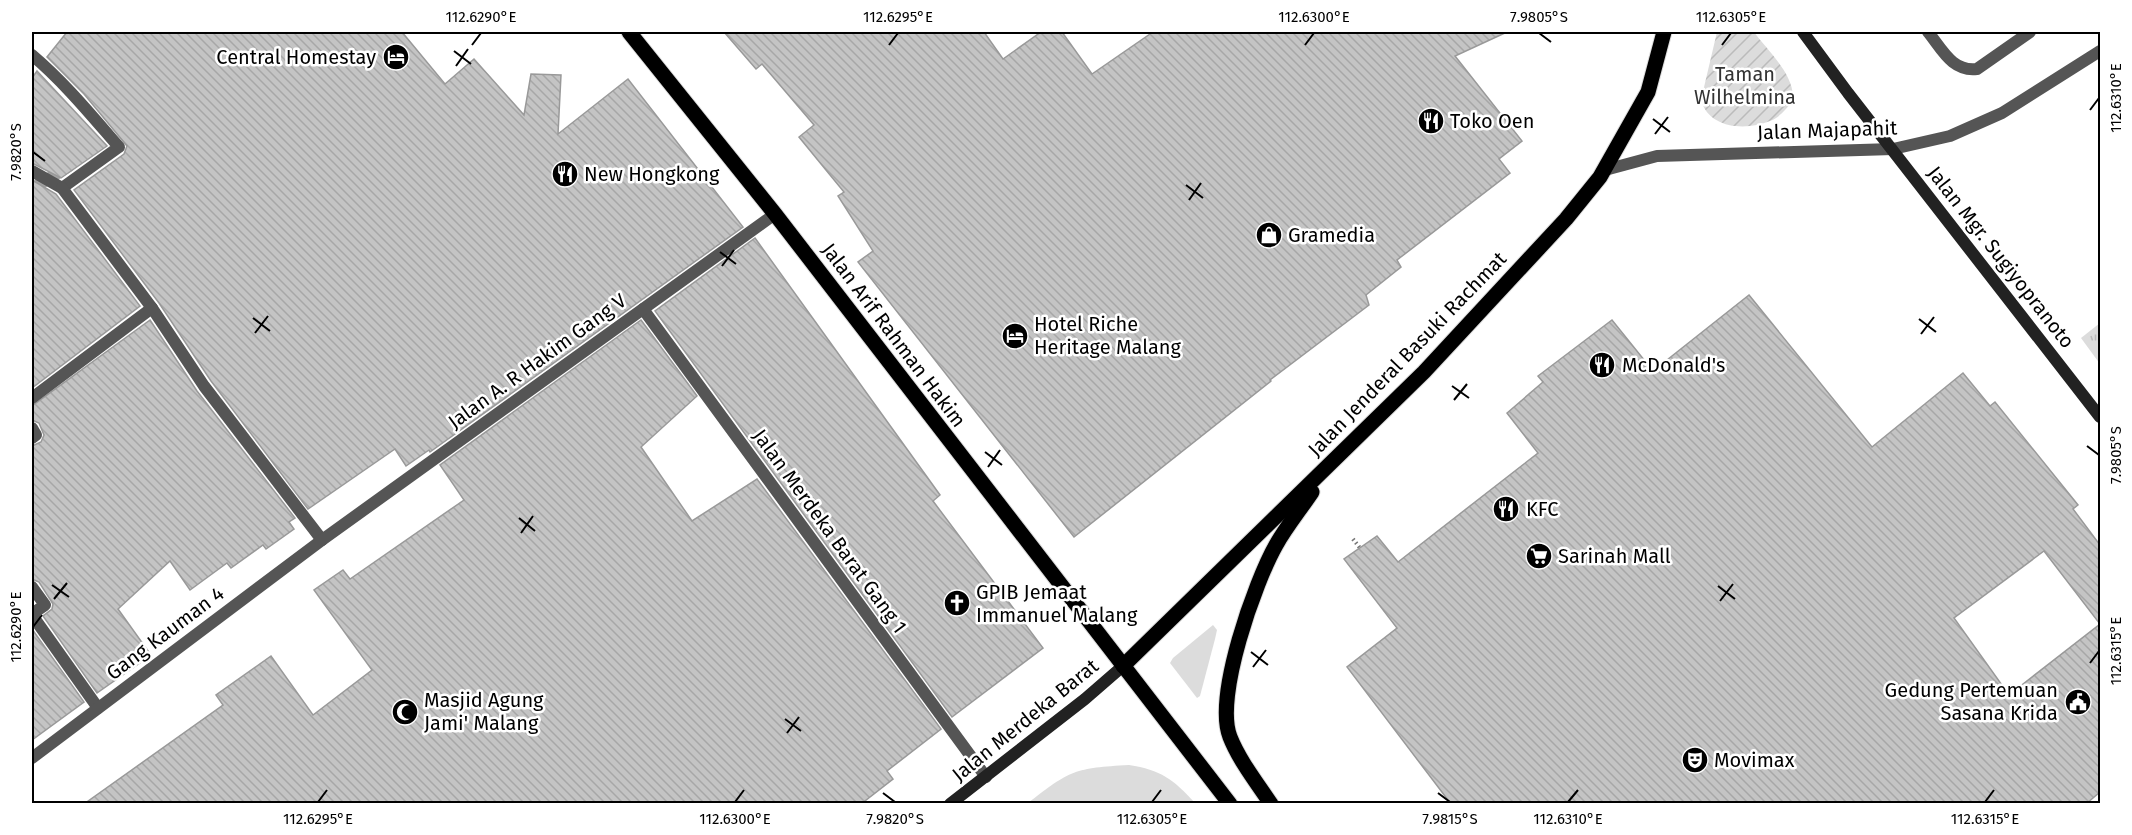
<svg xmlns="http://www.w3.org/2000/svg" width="2132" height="835" font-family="'Fira Sans',sans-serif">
<defs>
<pattern id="grass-tufts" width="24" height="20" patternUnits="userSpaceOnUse" patternTransform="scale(1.5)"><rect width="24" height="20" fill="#dcdcdc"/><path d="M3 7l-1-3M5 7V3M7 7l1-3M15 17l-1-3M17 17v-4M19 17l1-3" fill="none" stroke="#bbb"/></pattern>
<pattern id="garden-furrows" width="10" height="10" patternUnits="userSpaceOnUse" patternTransform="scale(1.5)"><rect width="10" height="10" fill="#dcdcdc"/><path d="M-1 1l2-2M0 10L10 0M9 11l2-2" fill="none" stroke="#bbb"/></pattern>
<pattern id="building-back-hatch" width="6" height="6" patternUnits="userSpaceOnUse" patternTransform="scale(1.5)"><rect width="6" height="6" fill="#c4c4c4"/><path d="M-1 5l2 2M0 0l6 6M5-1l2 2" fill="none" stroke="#a7a7a7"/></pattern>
</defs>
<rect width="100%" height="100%" fill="#fff"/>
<polygon fill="url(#grass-tufts)" points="2100,323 2100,364 2081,338"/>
<g fill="#dcdcdc">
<polygon points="1213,625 1217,630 1215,639 1200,696 1197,698 1170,663 1173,658"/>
<path d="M1129,765c32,5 44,14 66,38h-167c42,-33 47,-35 101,-38z"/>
</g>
<path fill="url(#garden-furrows)" d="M1717,32h37c13,18 44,46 38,70 -6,7 -13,16 -22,19 -24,10 -61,8 -69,-21z"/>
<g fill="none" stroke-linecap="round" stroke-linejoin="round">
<polyline stroke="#a3a3a3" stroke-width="12" points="32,189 69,166"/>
</g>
<g fill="url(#building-back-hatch)" stroke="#999" stroke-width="1.5" fill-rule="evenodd">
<polygon points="67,32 402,32 445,84 474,59 524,115 531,74 561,75 558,134 628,79 743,227 430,452 429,450 406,466 395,449 308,509 211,381 159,303 74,190 124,154 127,146 84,94 47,57"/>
<polygon points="724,32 984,32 1003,59 1041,32 1062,32 1092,74 1153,32 1507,32 1455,56 1522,141 1499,159 1510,173 1397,260 1401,267 1366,295 1369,305 1270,380 1271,381 1074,537 858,262 873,251 838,196 844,192 799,137 814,125 762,64 756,69"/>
<polygon points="37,71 107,146 61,178 32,163 32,78"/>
<polygon points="32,180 56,194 140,306 32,388"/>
<polygon points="755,238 940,495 933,501 1043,648 952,717 655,311"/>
<path d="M1749,295l123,152 91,-74 27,33 5,-4 83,103 -5,4 27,36v247l-14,12h-635l-104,-137 50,-39 -53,-69 33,-23 21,26 140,-109 -31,-40 36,-31 -5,-6 74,-56 41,51zM2044,551l56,73 -91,71 -55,-77z"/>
<polygon points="150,320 197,391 295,518 289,522 294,529 266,549 263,545 231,568 227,563 190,590 170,561 118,609 151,655 97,693 43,616 52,609 53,604 39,582 32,579 32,446 41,442 44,435 39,423 32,420 32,406"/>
<polygon points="641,320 697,396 641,447 692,521 757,479 941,729 887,771 893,779 861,804 84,804 223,705 216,695 271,656 313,715 372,670 314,590 343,570 350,579 464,500 440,465"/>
<polygon points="32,629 84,702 32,740"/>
</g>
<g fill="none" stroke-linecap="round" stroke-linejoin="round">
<defs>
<g id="primary">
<polyline points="629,32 775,214 1230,804"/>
<polyline points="1123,666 1424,372 1566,219 1600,177 1648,92 1664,32"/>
<path d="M1271,804c-14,-21 -32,-44 -41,-67 -16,-40 25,-155 46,-192 10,-18 24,-35 36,-53"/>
</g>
</defs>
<use href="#primary" stroke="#dbdbdb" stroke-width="17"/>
<polyline stroke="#777" stroke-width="4" stroke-dasharray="1.5 3" stroke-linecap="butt" points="1353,539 1360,548"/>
<path stroke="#555" stroke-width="12" d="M1928,32c14,17 24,40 49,37l53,-37"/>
<g stroke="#555" stroke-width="12">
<path d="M32,55c33,28 59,60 87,92l-57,41 -30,-17"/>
<polyline points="62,188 152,308 204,386 322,540"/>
<polyline points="643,309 986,777"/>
<polyline points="32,398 152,308"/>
<polyline points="32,428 36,435 32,438"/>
<polyline points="32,587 45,605 32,614"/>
<polyline points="32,615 98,708"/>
<polyline points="32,758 322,540 775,214"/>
</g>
<polyline stroke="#555" stroke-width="12" points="1605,170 1657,156 1893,149 1950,136 2002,113 2100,51"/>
<g stroke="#222" stroke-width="12">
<polyline points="1803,32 1848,93 2100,417"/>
<polyline points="950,804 1085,699 1123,666"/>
</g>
<use href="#primary" stroke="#000" stroke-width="15"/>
</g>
<path fill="none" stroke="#000" stroke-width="2" d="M1539,33l12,9M472,45l9,-12M889,45l9,-12M1305,45l9,-12M1722,45l9,-12M454,51l17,13M456,66l12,-17M2090,110l9,-12M1653,119l17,13M1655,134l13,-17M33,152l12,9M1186,185l17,13M1189,200l12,-17M720,252l16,12M722,266l12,-16M253,318l17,13M1919,319l17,13M255,333l13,-17M1921,334l13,-17M1452,386l17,12M1454,400l13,-16M2087,446l12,9M985,452l17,13M988,467l12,-17M519,518l16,13M521,533l12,-17M52,585l17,12M1718,586l17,13M54,599l13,-16M1720,601l13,-17M33,627l9,-12M1251,652l17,13M2090,663l9,-12M1253,667l13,-17M785,719l16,12M787,733l12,-16M883,793l12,9M1438,793l12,9M318,802l9,-12M735,802l9,-12M1152,802l9,-12M1568,802l10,-12M1985,802l9,-12"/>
<defs>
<symbol id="hotel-disc" viewBox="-11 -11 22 22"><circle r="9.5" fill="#000" stroke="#fff"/><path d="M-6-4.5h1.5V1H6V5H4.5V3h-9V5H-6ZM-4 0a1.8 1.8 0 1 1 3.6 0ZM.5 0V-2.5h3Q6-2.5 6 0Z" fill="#fff"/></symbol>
<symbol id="restaurant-disc" viewBox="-11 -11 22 22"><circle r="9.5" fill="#000" stroke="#fff"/><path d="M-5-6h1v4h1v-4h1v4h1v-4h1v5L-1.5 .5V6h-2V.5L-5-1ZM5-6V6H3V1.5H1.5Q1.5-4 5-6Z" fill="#fff"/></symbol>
<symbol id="shop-disc" viewBox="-11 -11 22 22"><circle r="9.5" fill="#000" stroke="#fff"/><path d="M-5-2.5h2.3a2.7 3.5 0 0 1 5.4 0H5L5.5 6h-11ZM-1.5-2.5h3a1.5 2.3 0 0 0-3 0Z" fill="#fff"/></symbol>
<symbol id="supermarket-disc" viewBox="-11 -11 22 22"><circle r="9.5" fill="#000" stroke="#fff"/><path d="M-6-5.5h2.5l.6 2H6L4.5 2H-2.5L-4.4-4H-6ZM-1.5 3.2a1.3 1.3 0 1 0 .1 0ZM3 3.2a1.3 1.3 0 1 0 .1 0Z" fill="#fff"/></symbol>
<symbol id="church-disc" viewBox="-11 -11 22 22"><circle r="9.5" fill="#000" stroke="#fff"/><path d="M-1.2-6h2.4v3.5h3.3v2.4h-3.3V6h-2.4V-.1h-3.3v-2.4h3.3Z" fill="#fff"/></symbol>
<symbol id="civic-disc" viewBox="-11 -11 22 22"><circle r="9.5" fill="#000" stroke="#fff"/><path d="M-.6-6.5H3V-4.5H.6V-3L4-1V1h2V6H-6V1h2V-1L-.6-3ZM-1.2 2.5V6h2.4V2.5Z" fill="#fff"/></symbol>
<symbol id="mosque-disc" viewBox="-11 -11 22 22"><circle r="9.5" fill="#000" stroke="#fff"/><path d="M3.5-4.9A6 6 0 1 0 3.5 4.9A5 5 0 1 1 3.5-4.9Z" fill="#fff"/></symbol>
<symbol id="theatre-disc" viewBox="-11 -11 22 22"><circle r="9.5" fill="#000" stroke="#fff"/><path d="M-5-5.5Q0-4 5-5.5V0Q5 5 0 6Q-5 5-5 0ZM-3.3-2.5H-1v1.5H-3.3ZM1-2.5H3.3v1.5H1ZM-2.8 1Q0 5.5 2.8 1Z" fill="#fff"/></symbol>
</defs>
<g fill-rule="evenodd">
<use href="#hotel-disc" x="381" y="42" width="30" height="30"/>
<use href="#restaurant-disc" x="1416" y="106" width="30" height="30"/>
<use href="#restaurant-disc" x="550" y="159" width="30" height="30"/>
<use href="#shop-disc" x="1254" y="220" width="30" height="30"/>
<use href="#hotel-disc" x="1000" y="321" width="30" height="30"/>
<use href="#restaurant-disc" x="1587" y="350" width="30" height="30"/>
<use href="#restaurant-disc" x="1491" y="494" width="30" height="30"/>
<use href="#supermarket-disc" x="1524" y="541" width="30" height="30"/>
<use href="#church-disc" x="942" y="588" width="30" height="30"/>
<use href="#civic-disc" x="2063" y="687" width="30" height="30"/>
<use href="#mosque-disc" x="390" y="697" width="30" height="30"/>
<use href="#theatre-disc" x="1680" y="745" width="30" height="30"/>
</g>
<g text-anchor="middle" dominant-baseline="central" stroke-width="5" stroke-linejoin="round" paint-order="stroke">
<g font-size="20" fill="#000" stroke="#fff" text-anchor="start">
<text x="376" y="57" text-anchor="end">Central Homestay</text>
<text x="1450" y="121">Toko Oen</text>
<text x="584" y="174">New Hongkong</text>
<text x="1288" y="235">Gramedia</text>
<text x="1034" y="324">Hotel Riche<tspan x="1034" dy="23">Heritage Malang</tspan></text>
<text x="1622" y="365">McDonald's</text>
<text x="1526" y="509">KFC</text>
<text x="1558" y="556">Sarinah Mall</text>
<text x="976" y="592">GPIB Jemaat<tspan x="976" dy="23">Immanuel Malang</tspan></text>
<text x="2058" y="690" text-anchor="end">Gedung Pertemuan<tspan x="2058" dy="23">Sasana Krida</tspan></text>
<text x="424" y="700">Masjid Agung<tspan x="424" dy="23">Jami' Malang</tspan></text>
<text x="1714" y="760">Movimax</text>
</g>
<g font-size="20" fill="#333" stroke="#fff">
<text x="1745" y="74">Taman<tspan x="1745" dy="23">Wilhelmina</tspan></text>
</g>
<g font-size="20" fill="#000" stroke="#fff">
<text transform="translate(1827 130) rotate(-2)">Jalan Majapahit</text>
<text transform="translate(2001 257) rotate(52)">Jalan Mgr. Sugiyopranoto</text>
<text transform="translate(894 335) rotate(53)">Jalan Arif Rahman Hakim</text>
<text transform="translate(1407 354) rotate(-46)">Jalan Jenderal Basuki Rachmat</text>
<text transform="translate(537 361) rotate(-36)">Jalan A. R Hakim Gang V</text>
<text transform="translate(830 531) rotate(54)">Jalan Merdeka Barat Gang 1</text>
<text transform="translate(165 633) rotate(-37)">Gang Kauman 4</text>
<text transform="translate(1025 720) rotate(-39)">Jalan Merdeka Barat</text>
</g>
</g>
<rect width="2132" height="835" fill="none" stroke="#ffffff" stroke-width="66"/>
<rect x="33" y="33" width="2066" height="769" fill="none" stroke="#000" stroke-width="2"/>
<g font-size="15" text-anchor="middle" fill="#000">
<text x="481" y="22">112.6290°E</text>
<text x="898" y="22">112.6295°E</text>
<text x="1314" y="22">112.6300°E</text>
<text x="1539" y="22">7.9805°S</text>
<text x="1731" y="22">112.6305°E</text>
<text transform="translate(2116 98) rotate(-90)" y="5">112.6310°E</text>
<text transform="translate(16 152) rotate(-90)" y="5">7.9820°S</text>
<text transform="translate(2116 455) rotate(-90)" y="5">7.9805°S</text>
<text transform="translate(16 627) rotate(-90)" y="5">112.6290°E</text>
<text transform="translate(2116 651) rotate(-90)" y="5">112.6315°E</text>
<text x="318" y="824">112.6295°E</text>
<text x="735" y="824">112.6300°E</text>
<text x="895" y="824">7.9820°S</text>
<text x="1152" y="824">112.6305°E</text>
<text x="1450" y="824">7.9815°S</text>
<text x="1568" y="824">112.6310°E</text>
<text x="1985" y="824">112.6315°E</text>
</g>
</svg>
